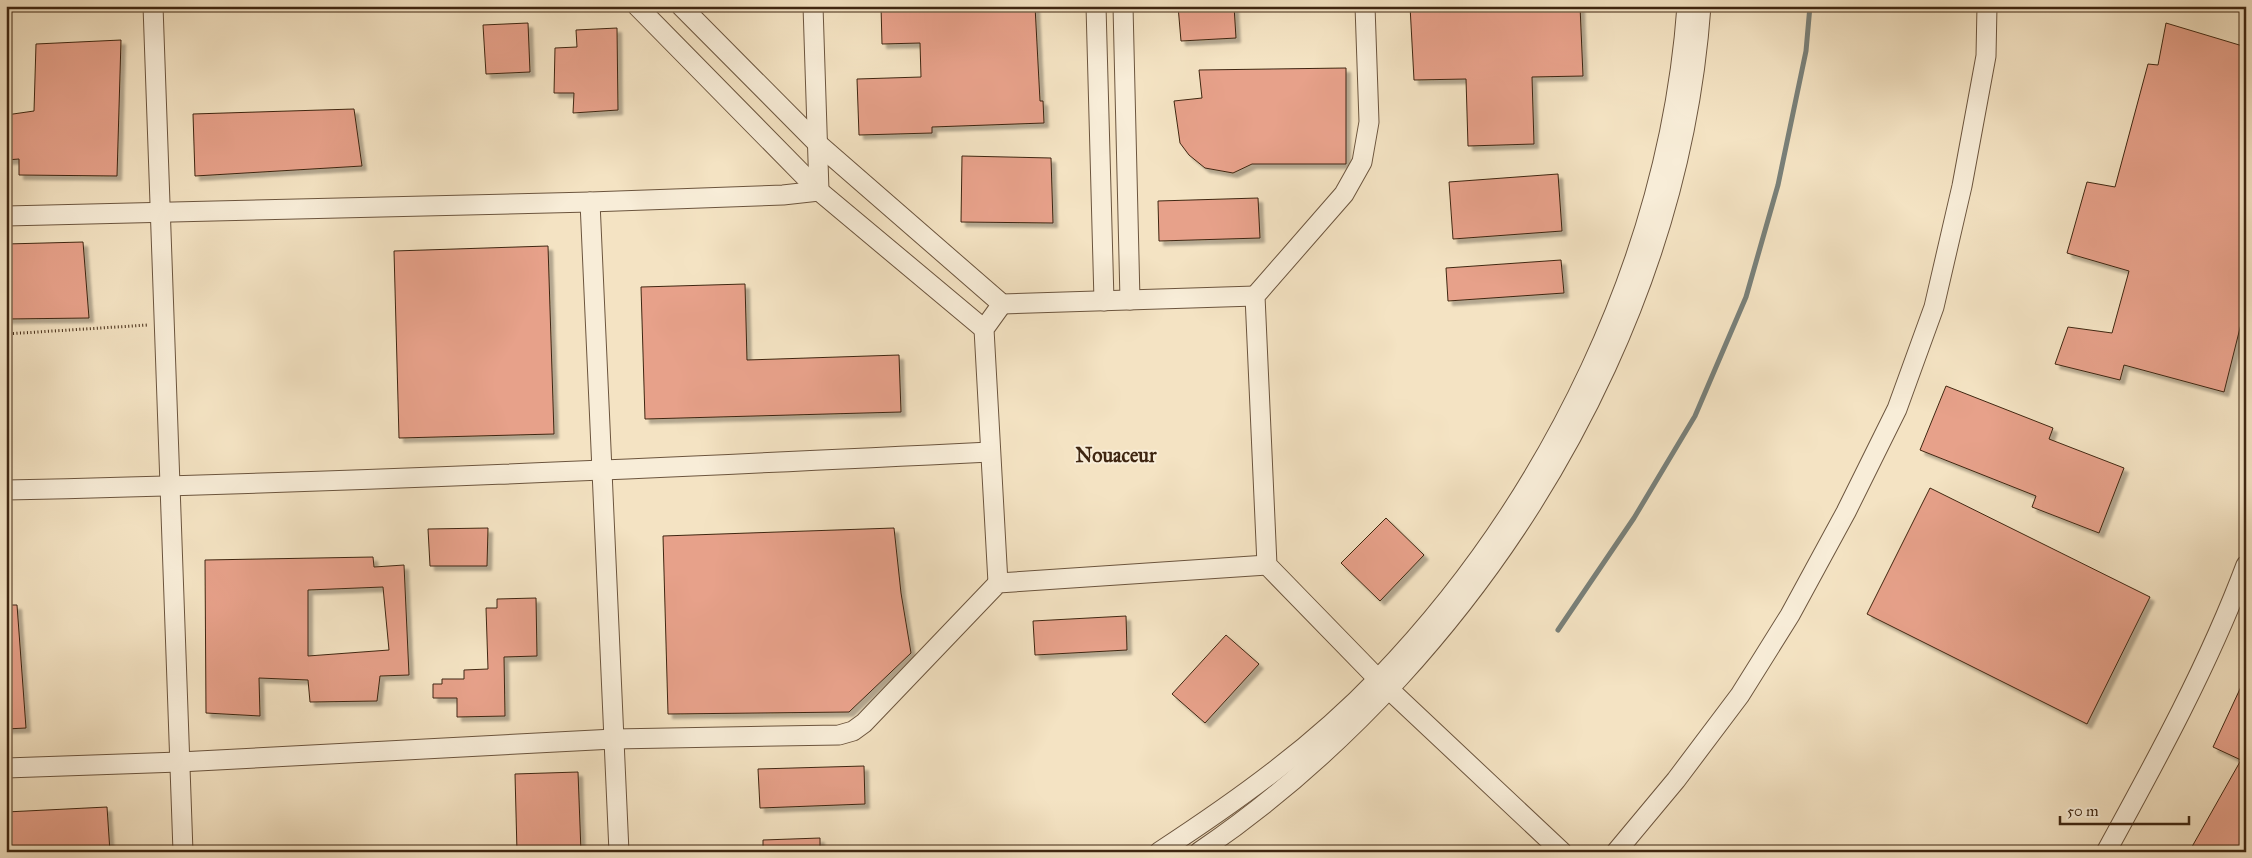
<svg xmlns="http://www.w3.org/2000/svg" width="2252" height="858" font-family="'IM FELL Great Primer',serif">
<defs>
<filter id="shadow"><feDropShadow dx="4.5" dy="4.5" stdDeviation="1" flood-color="#0004"/></filter>
</defs>
<rect width="100%" height="100%" fill="#f4e3c3"/>
<filter id="stains"><feTurbulence type="fractalNoise" baseFrequency=".004" numOctaves="4"/><feColorMatrix values="0 0 0 0 .2 0 0 0 0 .09 0 0 0 0 .02 0 0 0 .5 -.17"/></filter>
<radialGradient id="worn" r=".72"><stop offset=".6" stop-color="#630" stop-opacity="0"/><stop offset="1" stop-color="#630" stop-opacity=".3"/></radialGradient>
<g fill="none" stroke-linecap="round" stroke-linejoin="round">
<polyline stroke="#798079" stroke-width="5" points="1558,630 1634,518 1695,416 1746,297 1778,185 1806,51 1810,6"/>
</g>
<g fill="#e7a18a" stroke="#3f2611" fill-rule="evenodd" filter="url(#shadow)">
<polygon points="881,6 1035,6 1040,101 1043,101 1044,123 932,127 932,133 859,135 857,79 921,77 920,43 882,44"/>
<polygon points="1178,6 1234,6 1236,38 1181,41"/>
<polygon points="1410,6 1580,6 1583,76 1532,77 1534,144 1468,146 1466,79 1414,80"/>
<polygon points="528,23 530,72 486,74 483,25"/>
<polygon points="2166,23 2246,47 2246,304 2224,392 2124,365 2120,380 2055,364 2068,327 2112,333 2129,271 2067,253 2087,182 2115,187 2148,64 2158,65"/>
<polygon points="617,28 618,110 573,113 574,93 554,93 555,48 577,47 576,30"/>
<polygon points="121,40 117,176 19,175 19,159 6,160 6,115 34,111 36,44"/>
<polygon points="1346,68 1346,164 1252,164 1233,173 1205,168 1189,155 1180,143 1174,101 1202,98 1199,70"/>
<polygon points="354,109 362,166 195,176 193,114"/>
<polygon points="962,156 1051,158 1053,223 961,222"/>
<polygon points="1558,174 1562,231 1453,239 1449,182"/>
<polygon points="1258,198 1260,238 1159,241 1158,201"/>
<polygon points="83,242 89,318 6,319 6,244"/>
<polygon points="548,246 554,434 399,438 394,251"/>
<polygon points="1561,260 1564,293 1448,301 1446,268"/>
<polygon points="745,284 747,360 899,355 901,412 645,419 641,287"/>
<polygon points="1946,386 2053,428 2049,439 2124,468 2099,533 2032,507 2036,496 1920,450"/>
<polygon points="1930,488 2150,597 2087,724 1867,614"/>
<polygon points="1386,518 1424,555 1380,601 1341,563"/>
<polygon points="488,528 487,566 430,566 428,529"/>
<polygon points="894,528 901,593 911,653 849,712 668,714 663,536"/>
<path d="M373,557l1,10 30,-2 5,110 -29,1 -3,25 -67,1 -2,-22 -49,-2 1,38 -54,-3 -1,-153zM383,587l6,63 -81,6v-66z"/>
<polygon points="536,598 537,656 504,657 505,716 457,717 457,698 433,698 433,684 442,684 442,679 464,679 464,670 488,669 486,608 497,608 497,599"/>
<polygon points="6,605 17,605 26,728 6,729"/>
<polygon points="1126,616 1127,650 1035,655 1033,621"/>
<polygon points="1226,635 1259,664 1205,723 1172,694"/>
<polygon points="2246,676 2246,852 2189,852 2241,760 2213,747"/>
<polygon points="864,766 865,804 760,808 758,769"/>
<polygon points="578,772 581,852 517,852 515,774"/>
<polygon points="107,807 110,852 6,852 6,812"/>
<polygon points="820,838 820,852 763,852 763,840"/>
</g>
<g fill="none" stroke-linecap="round" stroke-linejoin="round">
<defs>
<g id="minor">
<polyline points="153,6 183,852"/>
<polyline points="637,6 819,191 984,329"/>
<polyline points="681,6 817,143 1002,304 1255,296"/>
<polyline points="1096,6 1104,301"/>
<polyline points="1123,6 1130,300"/>
<polyline points="1365,6 1369,122 1362,162 1344,194 1255,296 1267,565 1378,679 1562,852"/>
<polyline points="590,202 619,852"/>
<polyline points="6,216 590,202 783,195 819,191 813,6"/>
<path d="M6,490c328,-7 656,-22 984,-38"/>
<polyline points="998,583 984,329 1002,304"/>
<polyline points="6,768 179,762 614,739 839,735 853,731 864,723 998,583 1267,565"/>
<path d="M1159,852c78,-51 155,-106 220,-174 171,-178 290,-423 308,-672"/>
<path d="M1199,852c74,-50 140,-109 200,-174 168,-184 284,-421 302,-672"/>
<polyline points="1616,852 1676,780 1740,695 1790,615 1846,512 1897,409 1934,307 1962,186 1986,56 1987,6"/>
<path d="M2106,852c51,-93 103,-188 140,-287"/>
</g>
</defs>
<use href="#minor" stroke="#6c553e" stroke-width="21"/>
<polyline stroke="#3f2611" stroke-width="3" stroke-dasharray="1 2.5" stroke-linecap="butt" points="6,334 148,325"/>
<use href="#minor" stroke="#f8edd8" stroke-width="19"/>
</g>
<g text-anchor="middle" dominant-baseline="central" stroke-width="4" stroke-linejoin="round" paint-order="stroke">
<g font-size="20" font-weight="bold" fill="#3f2611" stroke="#f8edd8">
<text x="1116" y="455">Nouaceur</text>
</g>
</g>
<rect width="2252" height="858" fill="none" stroke="#f4e3c3" stroke-width="25"/>
<rect x="8" y="8" width="2237" height="843" fill="none" stroke="#3f2611" stroke-width="2.5"/>
<rect x="12" y="12" width="2227" height="833" fill="none" stroke="#3f2611"/>
<path d="M2060 816v8h129v-8" fill="none" stroke="#3f2611" stroke-width="2.5"/>
<text x="2067" y="816" font-size="15" fill="#3f2611" stroke="#f8edd8" stroke-width="4" paint-order="stroke">50 m</text>
<rect width="100%" height="100%" filter="url(#stains)"/>
<rect width="100%" height="100%" fill="url(#worn)"/>
</svg>
